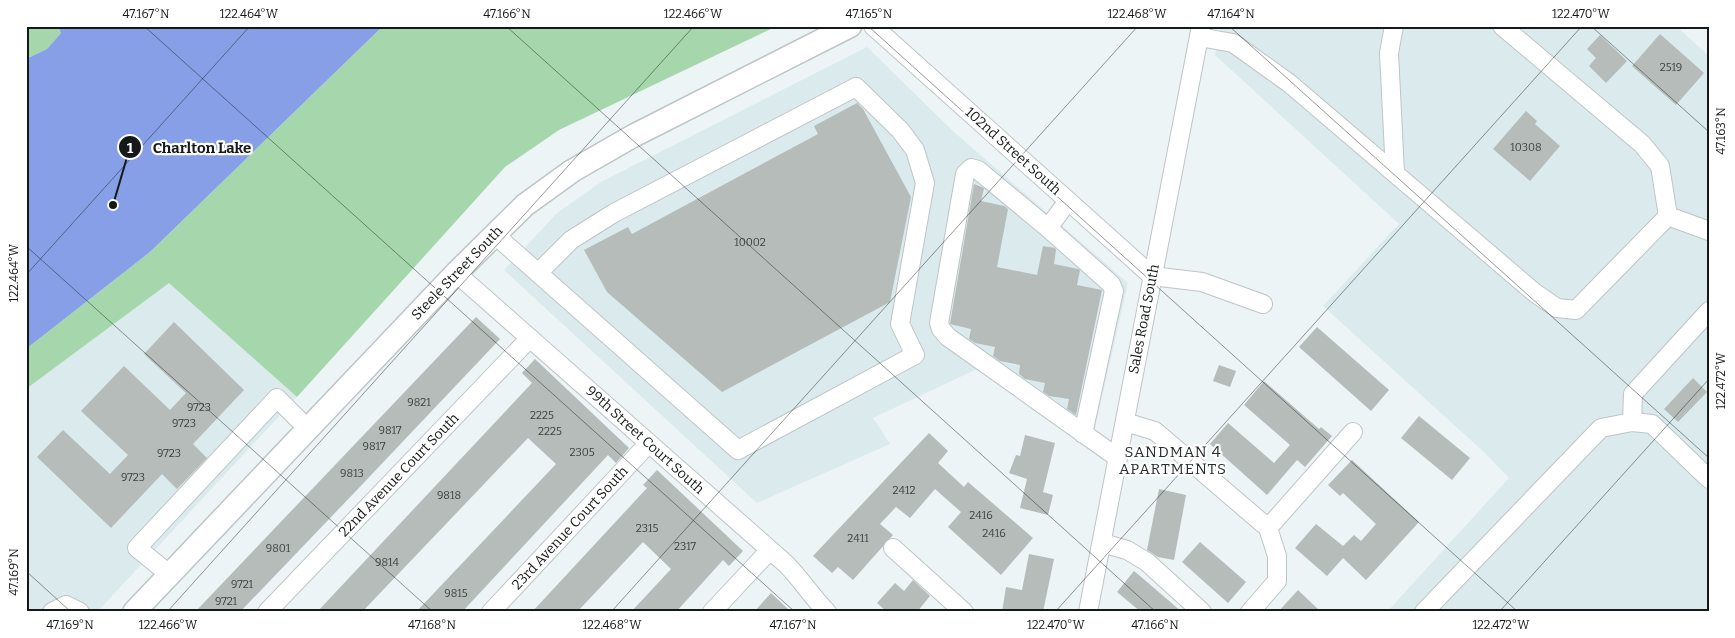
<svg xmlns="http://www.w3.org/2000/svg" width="1735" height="638" font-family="Bitter,serif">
<rect width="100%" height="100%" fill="#edf4f5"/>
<g fill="#daeaed">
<polygon points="1221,26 1676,26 1709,56 1709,612 1387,612 1509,478 1485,453 1323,306 1399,224 1215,55"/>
<polygon points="867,47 954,132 1128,283 1090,450 979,368 873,418 890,444 757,503 504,270 557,213 601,182"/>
<polygon points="169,282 297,397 97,612 26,612 26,389"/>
</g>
<g fill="#a6d7ac">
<polygon points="26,26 58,26 61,33 47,49 26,59"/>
<polygon points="383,26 777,26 559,130 505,167 297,397 169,283 26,389 26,349 150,252"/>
</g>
<polygon fill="#869fe6" points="58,26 383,26 150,252 26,349 26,59 47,49 61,33"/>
<g fill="#b5bcba">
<polygon points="1660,34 1704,73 1676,105 1632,66"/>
<polygon points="1600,35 1627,61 1606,83 1589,66 1596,58 1587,49"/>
<polygon points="857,103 863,109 911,197 890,302 722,392 607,292 584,250 628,227 632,234 818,134 814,126"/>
<polygon points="1526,111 1537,121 1535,124 1560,146 1530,181 1493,149"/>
<polygon points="974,184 984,188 981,201 1004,206 1008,209 997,267 1037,275 1043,246 1055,248 1056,250 1054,264 1078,269 1080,270 1077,285 1102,290 1076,415 1067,409 1069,399 1049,396 1043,392 1045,383 1025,379 1019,374 1020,365 1000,361 993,356 995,347 975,343 969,339 971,329 950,324"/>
<polygon points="476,317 500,339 355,492 240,612 195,612"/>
<polygon points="174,322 244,390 193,444 207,458 177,489 162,474 111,528 37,457 63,430 110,474 128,455 81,411 124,366 170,410 186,393 144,354"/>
<polygon points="1317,327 1389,390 1371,411 1299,347"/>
<polygon points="535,359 629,448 616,463 608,455 462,612 416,612 556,464 528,438 362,612 317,612 532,383 522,373"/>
<polygon points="1219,365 1236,371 1230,387 1213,381"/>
<polygon points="1693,378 1707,392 1678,422 1664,409"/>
<polygon points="1264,381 1319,429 1321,427 1332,436 1305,467 1297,460 1267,495 1210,444 1228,423 1274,463 1290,445 1244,405"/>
<polygon points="1419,416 1470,458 1452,480 1401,438"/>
<polygon points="929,433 948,451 938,463 964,487 968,482 1033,538 1001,575 948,527 961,512 935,489 910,518 896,507 880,524 893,535 853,580 838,567 832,573 813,556"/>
<polygon points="1025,435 1055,443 1043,492 1053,495 1048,515 1020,508 1027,479 1009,473 1016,455 1020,456"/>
<polygon points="1352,460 1419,522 1366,580 1343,558 1327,576 1295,548 1316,524 1343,546 1354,535 1361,541 1376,524 1343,493 1340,496 1328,485"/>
<polygon points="657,470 743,551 729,566 723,560 676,612 631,612 671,569 643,542 577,612 532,612 647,488 643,485"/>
<polygon points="1159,489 1186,495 1174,560 1158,557 1147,550"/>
<polygon points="1200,542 1246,582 1228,603 1182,562"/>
<polygon points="1029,554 1054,559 1043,612 1002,612 1006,587 1022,590"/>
<polygon points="1134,571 1140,576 1182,612 1141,612 1117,592"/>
<polygon points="913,580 930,596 917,612 887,612 877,603 895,583 904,591"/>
<polygon points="1298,590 1321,612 1278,612"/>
<polygon points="771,593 791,612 754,612"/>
</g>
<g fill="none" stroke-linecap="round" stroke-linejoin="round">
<defs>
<g id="minor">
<polyline points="873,26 1152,276"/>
<polyline points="1394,26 1389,53 1395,173"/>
<polyline points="1502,26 1642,144 1660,166 1668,216"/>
<polyline points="1199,37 1233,43 1289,83 1535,293 1557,308 1576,310 1668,216"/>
<polyline points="1068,201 1048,228 978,170 971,168 965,174 939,323 941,329 948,337 1118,458"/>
<polyline points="1668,216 1709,231"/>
<polyline points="1048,228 1111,284 1114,291 1083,434"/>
<polyline points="494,234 738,450 915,355 900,324 925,183 915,150 900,130 856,87 614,213 571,240 538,273"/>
<path d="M456,273l330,291c15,15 26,33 41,48"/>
<polyline points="1152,276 1202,282 1263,304"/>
<polyline points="1125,422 1155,431 1268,528 1277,556 1277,581 1250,612"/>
<polyline points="1632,422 1633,394 1709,311"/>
<polyline points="1268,528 1353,432"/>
<polyline points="1102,543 1127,550 1147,562 1202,612"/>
<polyline points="893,548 964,612"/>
<polyline points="169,574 137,548 277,398 308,429"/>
<polyline points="52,612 66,605 80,612"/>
<polyline points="267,612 530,338"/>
<polyline points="491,612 648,444"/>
<polyline points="712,612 770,550"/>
<polyline points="1088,612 1201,26"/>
<polyline points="1424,612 1601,428 1632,422 1652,424 1709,479"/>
</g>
<polyline id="major" points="134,612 456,273 525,205 572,171 633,136 850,26"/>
</defs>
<use href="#minor" stroke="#bec5c6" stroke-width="20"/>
<use href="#major" stroke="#bec5c6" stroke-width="25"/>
<use href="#minor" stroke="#fff" stroke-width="18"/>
<use href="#major" stroke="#fff" stroke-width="22"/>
</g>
<path fill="none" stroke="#161919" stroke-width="1" stroke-opacity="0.45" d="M144,26l651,586M506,26l650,586M868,26l650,586M1229,26l480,432M1591,26l118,106M26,246l407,366M26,275l224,-249M26,571l45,41M167,612l527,-586M611,612l527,-586M1055,612l527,-586M1499,612l210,-233"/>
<g text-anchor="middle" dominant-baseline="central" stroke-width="4.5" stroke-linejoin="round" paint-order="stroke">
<g font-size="11" fill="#3e4241">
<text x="1671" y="67">2519</text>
<text x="1526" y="147">10308</text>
<text x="750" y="242">10002</text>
<text x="419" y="402">9821</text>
<text x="199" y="407">9723</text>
<text x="542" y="415">2225</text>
<text x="184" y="423">9723</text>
<text x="390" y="430">9817</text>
<text x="550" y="431">2225</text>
<text x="374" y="446">9817</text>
<text x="582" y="452">2305</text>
<text x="169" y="453">9723</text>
<text x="352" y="473">9813</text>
<text x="133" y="477">9723</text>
<text x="904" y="490">2412</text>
<text x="449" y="495">9818</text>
<text x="981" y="515">2416</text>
<text x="647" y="528">2315</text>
<text x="994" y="533">2416</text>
<text x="858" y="538">2411</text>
<text x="685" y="546">2317</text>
<text x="278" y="548">9801</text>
<text x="387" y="562">9814</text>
<text x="242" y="584">9721</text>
<text x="456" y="593">9815</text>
<text x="226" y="601">9721</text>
</g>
<g font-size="14" fill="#161919" stroke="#fff">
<text transform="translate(1013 151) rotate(42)">102nd Street South</text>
<text transform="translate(457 273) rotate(-46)">Steele Street South</text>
<text transform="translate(1144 319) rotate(-79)">Sales Road South</text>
<text transform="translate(645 440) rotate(42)">99th Street Court South</text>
<text transform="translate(399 475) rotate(-46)">22nd Avenue Court South</text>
<text transform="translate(570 528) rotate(-47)">23rd Avenue Court South</text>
</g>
<g font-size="15" letter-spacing="1" fill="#282e2f" stroke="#fff">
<text x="1173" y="452">SANDMAN 4<tspan x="1173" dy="17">APARTMENTS</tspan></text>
</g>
</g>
<path fill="none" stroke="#161919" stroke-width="2" d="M113 205L130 147"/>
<g fill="#161919" stroke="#fff" stroke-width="2">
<circle cx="113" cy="205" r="5"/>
<circle cx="130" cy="147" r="12"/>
</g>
<g font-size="15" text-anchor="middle" font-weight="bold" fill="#fff">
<text x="130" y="153">1</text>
</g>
<g font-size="15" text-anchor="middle" font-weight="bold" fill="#161919" stroke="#fff" stroke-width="4.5" stroke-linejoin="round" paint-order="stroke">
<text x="202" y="153">Charlton Lake</text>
</g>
<rect width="1735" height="638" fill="none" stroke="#ffffff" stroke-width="55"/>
<rect x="28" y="28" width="1680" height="582" fill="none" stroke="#161919" stroke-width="2"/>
<g font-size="12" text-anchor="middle" fill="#161919">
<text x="146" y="18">47.167°N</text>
<text x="249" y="18">122.464°W</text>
<text x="507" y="18">47.166°N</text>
<text x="693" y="18">122.466°W</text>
<text x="869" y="18">47.165°N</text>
<text x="1137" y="18">122.468°W</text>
<text x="1231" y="18">47.164°N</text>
<text x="1581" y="18">122.470°W</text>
<text transform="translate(1721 131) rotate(-90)" y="4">47.163°N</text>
<text transform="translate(14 273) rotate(-90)" y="4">122.464°W</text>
<text transform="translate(1721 381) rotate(-90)" y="4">122.472°W</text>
<text transform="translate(14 572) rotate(-90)" y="4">47.169°N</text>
<text x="70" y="629">47.169°N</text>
<text x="168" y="629">122.466°W</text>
<text x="432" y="629">47.168°N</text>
<text x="612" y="629">122.468°W</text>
<text x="793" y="629">47.167°N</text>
<text x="1056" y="629">122.470°W</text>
<text x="1155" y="629">47.166°N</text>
<text x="1501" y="629">122.472°W</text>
</g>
</svg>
